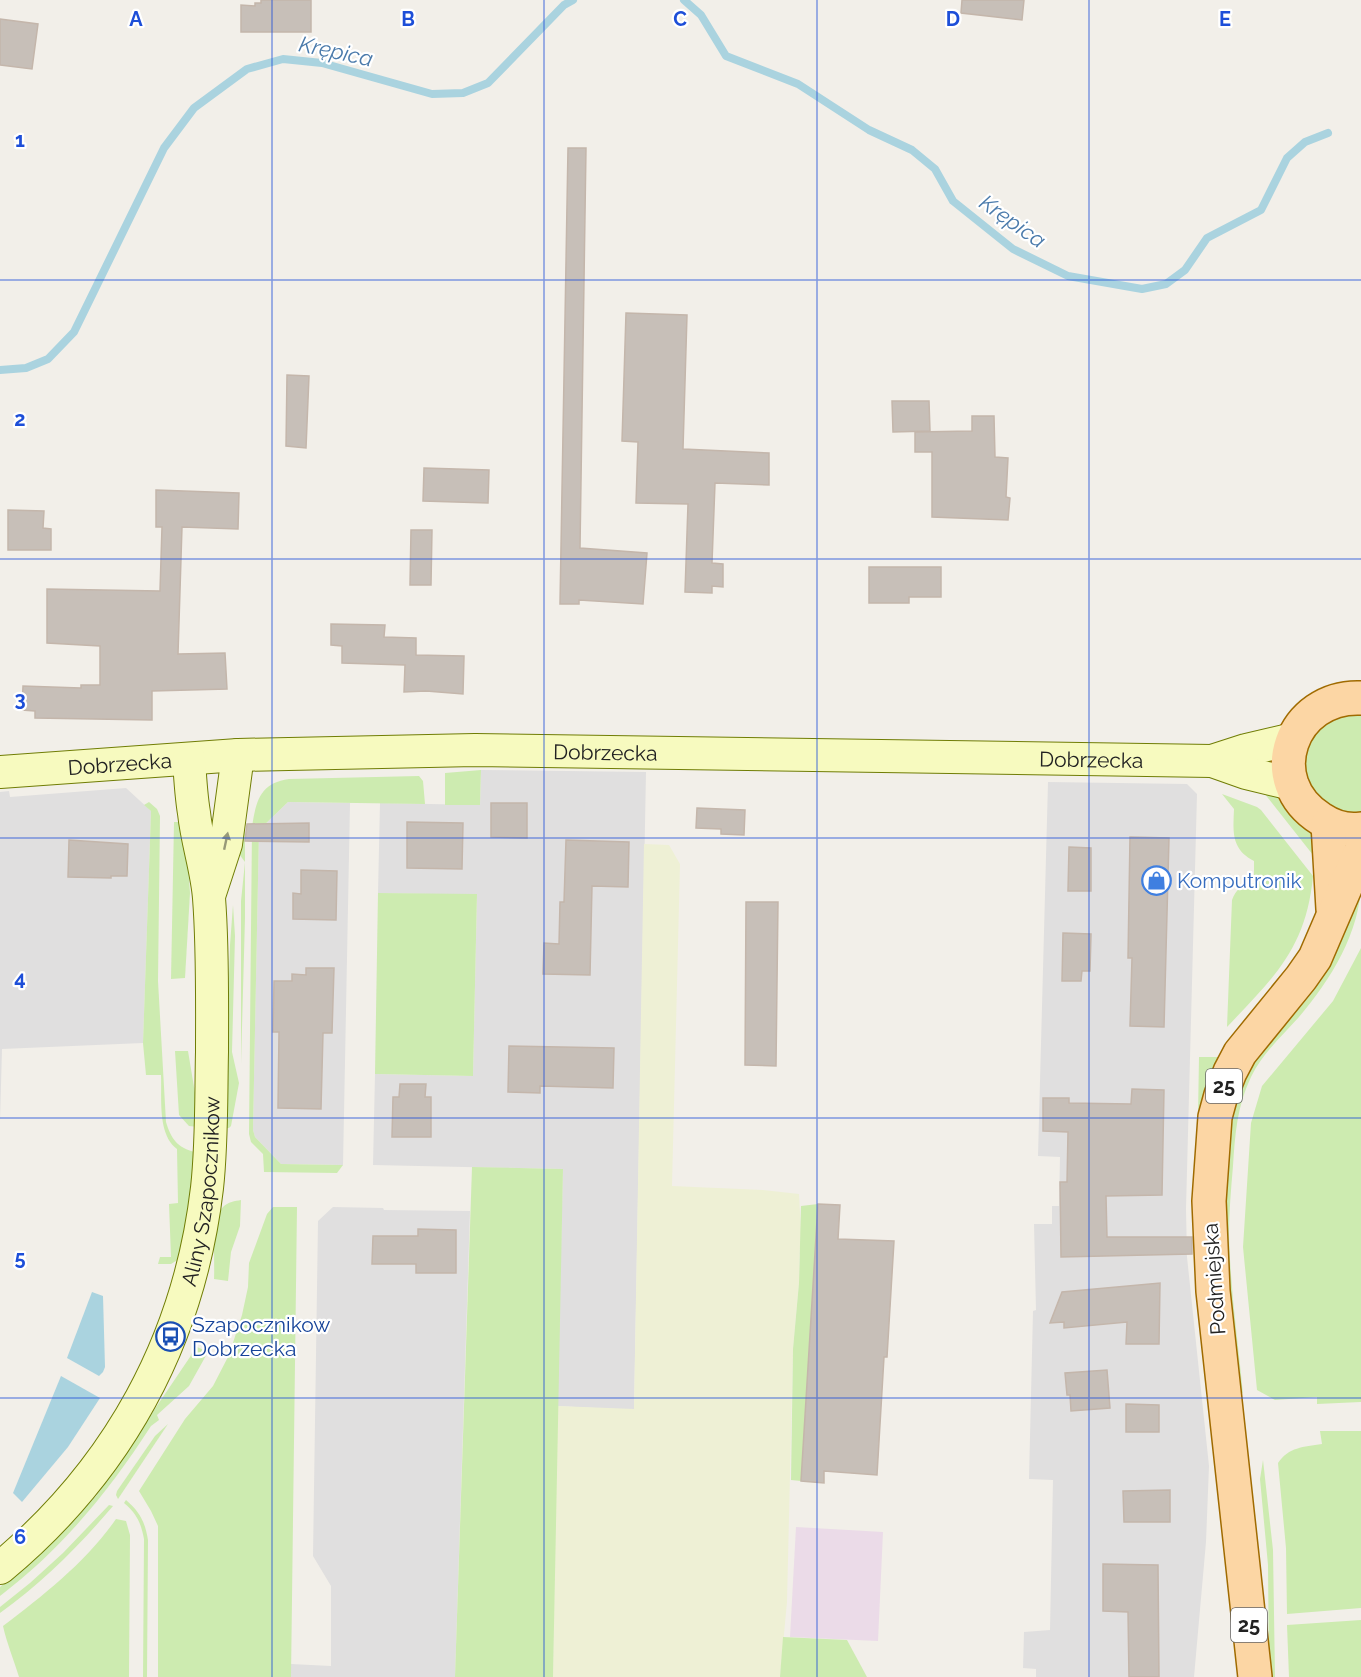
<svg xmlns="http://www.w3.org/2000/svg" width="1361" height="1677" font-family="Raleway,sans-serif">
<rect width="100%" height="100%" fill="#f2efe9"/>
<g fill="#e0dfdf">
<polygon points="481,770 646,772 634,1410 557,1406 563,1169 373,1165 375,1074 473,1076 477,895 378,893 380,803 480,805"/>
<polygon points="1048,782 1187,784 1197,794 1186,1209 1187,1257 1209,1466 1206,1542 1194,1677 1036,1677 1036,1669 1023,1668 1024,1632 1050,1630 1053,1480 1029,1479 1033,1311 1036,1310 1034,1224 1052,1224 1052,1206 1059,1206 1060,1157 1038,1156"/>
<polygon points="126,788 151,811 143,1043 2,1049 0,1121 0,792 9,791 10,797"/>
<polygon points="288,802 350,803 343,1165 281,1164 255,1137 253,1130 259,830"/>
<polygon points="333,1207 383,1208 384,1210 470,1211 455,1677 291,1677 291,1664 331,1666 331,1586 313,1556 318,1221"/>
</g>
<polygon fill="#ebdbe8" points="796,1527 883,1532 878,1641 790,1637"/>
<polygon fill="#eef0d5" points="644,844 669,845 680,864 672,1186 763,1190 799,1194 801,1232 799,1262 799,1283 793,1349 787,1602 780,1677 553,1677 557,1406 634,1409"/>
<g fill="#cdebb0">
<path d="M1361,713v99c-45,7 -70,-43 -46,-80 4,-5 12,-12 18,-14 9,-3 19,-3 28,-5z"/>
<polygon points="481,770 480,805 445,805 445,773"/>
<path d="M419,776l4,5 2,23 -137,-2 -29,28 -6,300 2,7 26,27 62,1 -6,8 -73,-1 -1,-18 -12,-12 -2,-8 3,-307c4,-26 8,-44 37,-48z"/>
<path d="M1273,788c22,23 36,36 48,67h-8l-49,-62z"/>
<path d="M1222,794l35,13 4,3 52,66c-7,73 -39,101 -86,151l5,-127c4,-11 10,-15 22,-17v-22c-23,-12 -21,-29 -20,-52z"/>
<path d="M149,802l8,7 3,7 -2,165 8,141c5,17 12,26 29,30l-6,59 -10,48 -8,5h-13l2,-7h11l-2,-53 9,-1 -1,-54c-20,-15 -15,-51 -16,-74h-15l-3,-32 8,-232 -7,-6z"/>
<polygon points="174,822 185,822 190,893 185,978 171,979"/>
<polygon points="245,824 245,918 241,1064 241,901 245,862 239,854"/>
<path d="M1361,882c0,49 -31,99 -62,135 -17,19 -37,37 -48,60 -14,29 -16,58 -18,89 -2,23 -4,46 -4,68 1,54 9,107 14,160l-3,-6c-5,-45 -12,-91 -15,-136 -2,-31 0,-65 3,-96 3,-27 5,-54 18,-79 18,-35 48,-59 70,-90 23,-31 33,-69 45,-105z"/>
<polygon points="378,893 477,894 473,1076 375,1074"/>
<polygon points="233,905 235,936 232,1052 239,1083 231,1126 229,1128 224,1128 230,945"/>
<polygon points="1361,948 1361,1402 1317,1404 1317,1397 1275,1400 1257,1390 1243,1247 1251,1123 1262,1086 1333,1001"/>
<polygon points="175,1051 188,1051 198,1111 198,1127 189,1126 179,1115"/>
<polygon points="1199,1057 1219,1057 1210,1077 1198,1115"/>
<polygon points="472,1167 563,1169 553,1677 455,1677"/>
<path d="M241,1200l-1,26 -9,26 -3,29 -14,-2c1,-17 -3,-60 9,-72 5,-5 12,-6 18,-7z"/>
<polygon points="818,1204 801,1481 791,1480 793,1349 799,1283 801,1206"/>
<polygon points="273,1207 297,1207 291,1677 158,1677 158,1526 151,1511 139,1491 185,1419 213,1386 229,1355 242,1315 248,1287 249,1263 267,1214"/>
<path d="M195,1346l13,6 -19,34 -32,29 2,5 -8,6c-42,65 -88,122 -151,170v-9l48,-41 48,-50 94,-139z"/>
<polygon points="168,1424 118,1499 116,1495 117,1491 155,1436"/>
<path d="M1320,1431h41v177l-74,6 -1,-66 -8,-85c11,-16 25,-16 44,-19z"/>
<polygon points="1263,1460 1273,1550 1275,1677 1269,1677 1268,1565 1260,1479"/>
<path d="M126,1500c14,12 19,22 22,40l-1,137h-4l1,-138c-3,-16 -7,-25 -20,-36z"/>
<path d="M109,1505l4,1c-34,40 -70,76 -113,107v-6l30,-24 33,-30z"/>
<path d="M116,1519l10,2 4,14 -1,142h-110c-5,-17 -12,-33 -16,-51 41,-31 84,-65 113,-107z"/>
<polygon points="1361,1620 1361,1677 1289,1677 1287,1625"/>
<polygon points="783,1637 847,1640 867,1677 780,1677"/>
</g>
<g fill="#aad3df">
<polygon points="92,1292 103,1296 105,1367 103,1372 99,1376 67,1358"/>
<polygon points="61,1376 100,1398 68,1447 22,1502 13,1493"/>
</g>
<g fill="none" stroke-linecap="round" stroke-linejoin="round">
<g stroke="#aad3df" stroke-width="8">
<polyline points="684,0 701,15 726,56 798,84 869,130 912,150 935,169 953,201 1013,249 1068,276 1142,289 1166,284 1185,270 1207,238 1261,210 1287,158 1305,142 1328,133"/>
<polyline points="0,370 26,368 48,359 74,332 164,148 194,108 247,69 283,59 322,63 432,94 463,93 488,83 564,5 573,0"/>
</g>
</g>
<g fill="#c7bfb8" stroke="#c4b6ab" stroke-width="1.5">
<polygon points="261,0 311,0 311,32 241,32 241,5 255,6 255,3 261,3"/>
<polygon points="962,0 1024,0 1022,20 961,13"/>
<polygon points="0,19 38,24 32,69 0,65"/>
<polygon points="568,148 586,148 580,548 647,553 643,604 579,600 579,604 560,604"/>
<polygon points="626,313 687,315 683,449 769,453 769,485 715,483 712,563 723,564 723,587 712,586 712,593 685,592 688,504 636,503 638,442 622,441"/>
<polygon points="287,375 309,376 306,448 286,446"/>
<polygon points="892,401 929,401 930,431 893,432"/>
<polygon points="972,416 994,416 995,457 1008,458 1006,497 1010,498 1008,520 932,517 932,452 915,452 915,432 972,431"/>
<polygon points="424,468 489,470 488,503 423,501"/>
<polygon points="156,490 239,493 238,529 182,527 178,654 225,653 227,689 152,691 152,720 35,718 35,711 22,710 23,686 81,688 81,685 100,685 100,646 47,643 47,589 160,591 162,527 156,527"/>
<polygon points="8,510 44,511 43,528 51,529 51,550 8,550"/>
<polygon points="411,530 432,530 431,585 410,585"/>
<polygon points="869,567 941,567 941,597 909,597 909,603 869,603"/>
<polygon points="331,624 385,625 384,637 416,638 416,655 464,656 463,694 426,691 404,692 405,665 342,663 342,646 331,645"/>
<polygon points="491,803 527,803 527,838 491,837"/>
<polygon points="697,808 745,810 744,835 721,834 721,829 696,828"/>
<polygon points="407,822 463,823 462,869 407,868"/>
<polygon points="309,823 309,842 245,841 247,824"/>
<polygon points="1130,837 1169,838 1164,1027 1130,1026 1132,958 1128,958"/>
<polygon points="69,840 128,844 127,876 111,876 111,878 68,877"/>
<polygon points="566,840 629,842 628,887 592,886 590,975 543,974 544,943 559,944 560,902 564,902"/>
<polygon points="1069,847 1091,848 1091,891 1068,891"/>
<polygon points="301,870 337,871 336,920 293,919 293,893 301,894"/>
<polygon points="746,902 778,902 776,1066 745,1065"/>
<polygon points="1063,933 1091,934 1090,971 1082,971 1081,981 1062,981"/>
<polygon points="306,968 334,968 332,1033 323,1033 321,1109 278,1108 279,1032 273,1032 274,981 292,981 292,974 306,975"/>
<polygon points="509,1046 614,1048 613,1088 540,1086 540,1093 508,1092"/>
<polygon points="400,1084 426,1084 425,1097 431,1097 431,1137 392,1137 393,1097 399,1097"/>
<polygon points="1132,1089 1164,1090 1162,1195 1106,1196 1107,1237 1192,1237 1192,1254 1061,1257 1060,1182 1067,1182 1068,1132 1043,1131 1043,1098 1069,1098 1069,1103 1131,1104"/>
<polygon points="818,1204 840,1205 838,1239 894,1241 887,1357 884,1357 877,1475 824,1471 824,1483 801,1481"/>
<polygon points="418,1229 456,1230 456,1273 416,1273 416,1264 372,1264 373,1236 418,1236"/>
<polygon points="1160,1283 1159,1344 1126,1344 1127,1322 1064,1328 1064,1322 1050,1323 1062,1292"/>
<polygon points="1107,1370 1110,1408 1071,1411 1070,1395 1067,1395 1065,1373"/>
<polygon points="1126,1404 1159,1405 1159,1432 1126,1432"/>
<polygon points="1170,1490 1170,1522 1124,1522 1123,1491"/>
<polygon points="1103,1564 1158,1565 1159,1677 1129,1677 1128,1612 1103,1611"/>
</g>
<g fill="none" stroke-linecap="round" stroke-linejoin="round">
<defs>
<g id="secondary">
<polyline points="1212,761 1246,750 1293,739"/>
<path id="s1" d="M0,772l238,-17 237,-5 737,11 34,12 46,11"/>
<polyline points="210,893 226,844 238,755"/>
<path id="s2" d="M0,1568c118,-98 189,-227 207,-380 5,-44 4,-91 5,-136 0,-51 1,-103 -3,-154 -2,-28 -12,-56 -15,-85 -3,-18 -4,-36 -5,-54"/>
</g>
<g id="primary">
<path d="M1361,698c-70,-3 -101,83 -40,121 12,8 26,12 40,10"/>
<polyline points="1328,824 1333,909"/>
<polyline points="1255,1677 1213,1291 1209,1201 1215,1117 1221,1095 1230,1072 1240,1053 1301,978 1315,958 1361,851"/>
</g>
</defs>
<use href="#secondary" stroke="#707d05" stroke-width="34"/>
<use href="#primary" stroke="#a06b00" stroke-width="36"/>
<use href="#secondary" stroke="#f7fabf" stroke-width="32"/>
<use href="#primary" stroke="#fcd6a4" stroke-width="33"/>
</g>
<defs><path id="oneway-solid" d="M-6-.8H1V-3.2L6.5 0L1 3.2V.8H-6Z" transform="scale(1.5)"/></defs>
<use fill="#979978" href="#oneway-solid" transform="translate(226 841) rotate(-78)"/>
<path fill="none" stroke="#1d4ed8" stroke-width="1.5" stroke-opacity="0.55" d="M272,0v1677M544,0v1677M817,0v1677M1089,0v1677M0,280h1361M0,559h1361M0,838h1361M0,1118h1361M0,1398h1361"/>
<defs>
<symbol id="shop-ring" viewBox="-11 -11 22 22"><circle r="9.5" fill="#fff" stroke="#3f7fe0" stroke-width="1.5"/><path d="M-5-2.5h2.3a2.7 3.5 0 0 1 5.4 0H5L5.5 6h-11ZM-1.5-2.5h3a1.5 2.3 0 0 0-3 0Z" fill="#3f7fe0"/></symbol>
<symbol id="bus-ring" viewBox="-11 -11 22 22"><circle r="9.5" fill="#fff" stroke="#1a4fb4" stroke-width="1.5"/><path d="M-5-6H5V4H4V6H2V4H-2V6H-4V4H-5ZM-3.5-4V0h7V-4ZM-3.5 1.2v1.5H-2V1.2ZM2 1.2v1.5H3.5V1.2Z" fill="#1a4fb4"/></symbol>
</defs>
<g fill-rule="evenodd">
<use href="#shop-ring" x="1140" y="864" width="33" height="33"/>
<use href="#bus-ring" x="154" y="1320" width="33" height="33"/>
</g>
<g text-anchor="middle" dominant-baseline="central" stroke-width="4.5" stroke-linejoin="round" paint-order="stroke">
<g fill="#fff" stroke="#646464" stroke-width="1.5">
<rect x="1206" y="1069" width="36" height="34" rx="4.5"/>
<rect x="1231" y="1608" width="36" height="34" rx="4.5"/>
</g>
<g font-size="20" font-weight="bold" fill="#222">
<text x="1224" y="1086">25</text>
<text x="1249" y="1625">25</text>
</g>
<g font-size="21" fill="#222" stroke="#fff">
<text stroke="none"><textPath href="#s1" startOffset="606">Dobrzecka</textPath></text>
<text stroke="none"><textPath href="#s1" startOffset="1092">Dobrzecka</textPath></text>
<text stroke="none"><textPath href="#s1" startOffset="120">Dobrzecka</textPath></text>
<text stroke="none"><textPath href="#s2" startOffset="440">Aliny Szapocznikow</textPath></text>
<text transform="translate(1214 1279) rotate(-94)">Podmiejska</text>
</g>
<g font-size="21" fill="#366cbe" stroke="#fff" text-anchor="start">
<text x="1177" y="880">Komputronik</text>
</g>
<g font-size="21" fill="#164399" stroke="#fff" text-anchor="start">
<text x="192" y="1324">Szapocznikow<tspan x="192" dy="24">Dobrzecka</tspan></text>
</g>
<g font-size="22" font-style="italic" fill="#4a7aab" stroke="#fff">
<text transform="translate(336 51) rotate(12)">Krępica</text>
<text transform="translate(1013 221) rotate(35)">Krępica</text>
</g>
</g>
<g font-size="20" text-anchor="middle" font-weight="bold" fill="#1d4ed8" stroke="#fff" stroke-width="4.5" stroke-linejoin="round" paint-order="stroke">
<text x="136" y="26">A</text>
<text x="408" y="26">B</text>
<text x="680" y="26">C</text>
<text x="953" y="26">D</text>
<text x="1225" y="26">E</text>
<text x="20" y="147">1</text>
<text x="20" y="426">2</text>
<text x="20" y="706">3</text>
<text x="20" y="985">4</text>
<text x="20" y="1265">5</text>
<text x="20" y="1544">6</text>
</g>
</svg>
